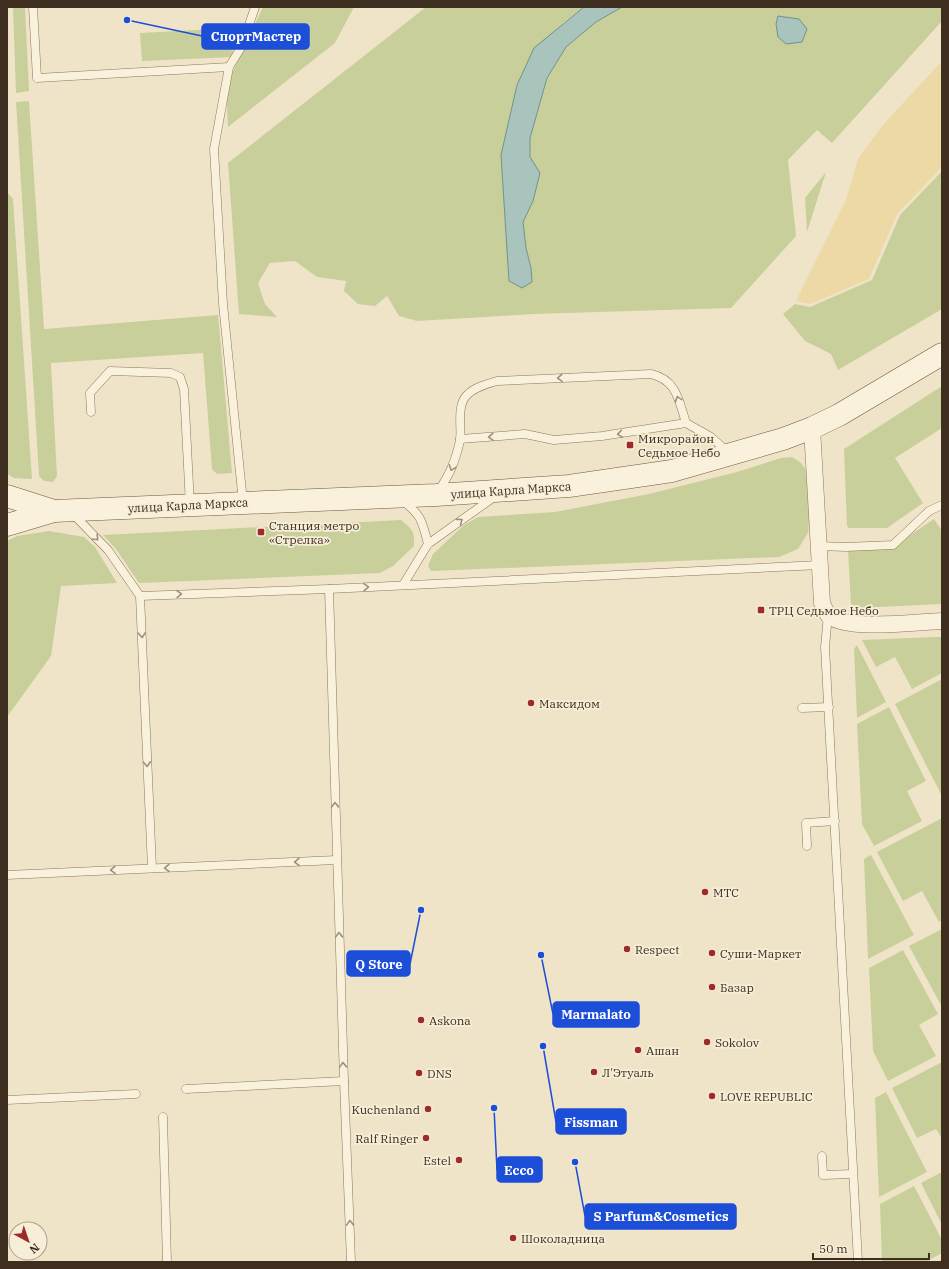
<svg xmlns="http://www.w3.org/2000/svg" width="949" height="1269" font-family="'IBM Plex Serif',serif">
<rect width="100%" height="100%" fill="#f0e4c8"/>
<g fill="#c9cf9b">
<polygon points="13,7 25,7 29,91 16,93"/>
<polygon points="263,7 354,7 335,43 228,127 226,86"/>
<polygon points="426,7 584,7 563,23 517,85 501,155 509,281 531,268 526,248 523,222 533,201 539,173 530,157 530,138 547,78 566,47 596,22 622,7 942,7 942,21 832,143 817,130 788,160 796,236 731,308 534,314 417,321 399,316 387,296 375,306 358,304 344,291 346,281 317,277 295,261 270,263 258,283 265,304 277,317 239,314 228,163"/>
<polygon points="232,28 233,57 142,61 140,33"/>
<polygon points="29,101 44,329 218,315 232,473 217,474 212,469 203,353 51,363 57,476 53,482 44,481 39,476 16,102"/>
<polygon points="942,171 942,309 838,370 831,354 805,341 783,314 795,304 810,307 872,280 900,215"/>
<polygon points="826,172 807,232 805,198"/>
<polygon points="7,192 13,199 32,479 14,478 7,474"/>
<polygon points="942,386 942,428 895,458 923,503 887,528 849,528 847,526 844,449"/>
<polygon points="792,457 801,463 806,470 810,513 808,533 798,549 779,557 431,571 428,566 433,554 464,525 478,517 555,512 649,494 737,472 781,458"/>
<polygon points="934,519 942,531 942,604 858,608 851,604 848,551 891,548"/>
<path d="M401,520c11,9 14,11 13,26l-21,20 -13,7 -241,10 -23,-34 -13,-14z"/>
<polygon points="49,531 84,537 95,547 117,583 61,586 51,656 7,717 7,541 17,536"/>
<polygon points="934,637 942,637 942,673 912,689 895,657 876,667 862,640"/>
<polygon points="857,645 886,702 857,718 854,649"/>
<polygon points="942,679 942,796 895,704"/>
<polygon points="889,707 926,781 907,791 922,821 874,846 862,824 857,724"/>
<polygon points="942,818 942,920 939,922 922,891 903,901 877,852"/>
<polygon points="871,855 914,935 868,959 864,859"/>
<polygon points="942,929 942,1007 909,946"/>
<polygon points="903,950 938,1014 919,1025 936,1056 888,1081 873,1051 869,968"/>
<polygon points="942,1062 942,1139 936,1129 917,1138 892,1088"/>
<polygon points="886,1092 927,1172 879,1197 875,1098"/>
<polygon points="942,1172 942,1225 921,1183"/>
<polygon points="914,1186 942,1240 942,1253 929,1260 930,1262 882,1262 880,1204"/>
</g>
<polygon fill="#ecd9a5" points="942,61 942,167 897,214 869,279 810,304 796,301 846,200 858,159 883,125"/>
<g fill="#a9c4bc" stroke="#6f938a">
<polygon points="584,7 622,7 596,22 566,47 547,78 530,138 530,157 540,173 533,201 523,222 526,248 531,268 532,282 522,288 509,281 501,155 517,85 534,48"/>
<polygon points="778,16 799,19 807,29 802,42 786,44 778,37 776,24"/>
</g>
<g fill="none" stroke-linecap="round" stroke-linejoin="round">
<defs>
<g id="lane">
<polyline points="33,7 37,78 229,67"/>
<polyline points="91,412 90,393 110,371 171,373 180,377 184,389 190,505"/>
<polyline points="460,439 525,434 554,440 602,436 686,423"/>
<path d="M438,492c12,-18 17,-30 22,-51 2,-14 -4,-35 7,-46 8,-8 20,-11 30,-14l154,-7c26,6 28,27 35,49l25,14 18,16"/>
<path d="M402,500c19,15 20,20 26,44"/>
<polyline points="243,502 223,304 214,149 229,67 242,46 255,7"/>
<polyline points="73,514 108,550 140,596 152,868"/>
<polyline points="819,546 846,547 893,545 929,511 942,505"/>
<polyline points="403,585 428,544 494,497"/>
<polyline points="329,589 344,1081 351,1262"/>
<polyline points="140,596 329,589 820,565"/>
<polyline points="828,615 825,647 858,1262"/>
<polyline points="802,708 829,707"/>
<polyline points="807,846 806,823 835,821"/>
<polyline points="7,875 336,860"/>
<polyline points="186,1089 344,1081"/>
<polyline points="7,1100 136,1094"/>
<polyline points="163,1117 167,1262"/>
<polyline points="822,1156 823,1175 853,1174"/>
</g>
<path id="street" d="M812,428l10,175c2,4 4,10 7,13 21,15 86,6 113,5"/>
<g id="secondary">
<polyline points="7,496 54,511"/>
<polyline points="7,525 54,511 436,495 569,486 672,471 783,439 812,428 839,415 942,354"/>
</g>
</defs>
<use href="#lane" stroke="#8d765c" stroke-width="9"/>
<use href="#street" stroke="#8d765c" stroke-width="17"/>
<use href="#secondary" stroke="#6f573f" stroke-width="23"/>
<use href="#lane" stroke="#faf1dc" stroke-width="8"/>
<use href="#street" stroke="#faf1dc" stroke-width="16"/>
<use href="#secondary" stroke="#faf1dc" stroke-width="22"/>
</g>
<defs><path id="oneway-chevron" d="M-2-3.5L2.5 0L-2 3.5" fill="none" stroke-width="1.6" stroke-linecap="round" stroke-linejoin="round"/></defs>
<g stroke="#9c907e">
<use href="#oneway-chevron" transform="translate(560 378) rotate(177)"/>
<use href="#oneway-chevron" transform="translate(678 399) rotate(-110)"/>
<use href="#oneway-chevron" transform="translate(620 434) rotate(171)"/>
<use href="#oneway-chevron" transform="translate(491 437) rotate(176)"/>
<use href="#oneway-chevron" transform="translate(452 468) rotate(110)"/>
<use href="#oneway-chevron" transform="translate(460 521) rotate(-36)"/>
<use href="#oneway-chevron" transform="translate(96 538) rotate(46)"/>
<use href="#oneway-chevron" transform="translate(366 587) rotate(-3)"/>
<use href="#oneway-chevron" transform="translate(179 594) rotate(-2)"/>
<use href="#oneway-chevron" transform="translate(142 635) rotate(87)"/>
<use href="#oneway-chevron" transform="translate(147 764) rotate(87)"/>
<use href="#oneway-chevron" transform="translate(335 805) rotate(-92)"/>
<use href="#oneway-chevron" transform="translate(297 862) rotate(178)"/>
<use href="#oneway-chevron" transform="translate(167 868) rotate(178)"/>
<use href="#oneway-chevron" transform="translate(113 870) rotate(178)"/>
<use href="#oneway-chevron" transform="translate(339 935) rotate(-92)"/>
<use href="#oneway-chevron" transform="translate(343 1065) rotate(-92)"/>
<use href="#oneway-chevron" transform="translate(350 1223) rotate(-92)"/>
</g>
<g fill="#9e2a2b" stroke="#f7eed8" stroke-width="1.5">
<rect x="626" y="441" width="8" height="8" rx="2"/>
<rect x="257" y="528" width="8" height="8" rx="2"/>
<rect x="757" y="606" width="8" height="8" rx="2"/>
<circle cx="531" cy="703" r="4"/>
<circle cx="705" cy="892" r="4"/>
<circle cx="627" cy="949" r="4"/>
<circle cx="712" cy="953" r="4"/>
<circle cx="712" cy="987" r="4"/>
<circle cx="421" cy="1020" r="4"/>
<circle cx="707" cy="1042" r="4"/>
<circle cx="638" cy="1050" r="4"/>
<circle cx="594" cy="1072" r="4"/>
<circle cx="419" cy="1073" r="4"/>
<circle cx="712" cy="1096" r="4"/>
<circle cx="428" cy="1109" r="4"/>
<circle cx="426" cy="1138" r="4"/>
<circle cx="459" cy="1160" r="4"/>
<circle cx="513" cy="1238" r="4"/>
</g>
<g text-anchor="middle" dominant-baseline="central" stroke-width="3.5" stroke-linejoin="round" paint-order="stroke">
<g font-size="12" fill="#3d2e20" stroke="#f7eed8" text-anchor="start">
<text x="638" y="438">Микрорайон<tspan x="638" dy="14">Седьмое Небо</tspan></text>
<text x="269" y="525">Станция метро<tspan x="269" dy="14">«Стрелка»</tspan></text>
<text x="769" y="610">ТРЦ Седьмое Небо</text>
<text x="539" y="703">Максидом</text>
<text x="713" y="892">МТС</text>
<text x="635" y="949">Respect</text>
<text x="720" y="953">Суши-Маркет</text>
<text x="720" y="987">Базар</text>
<text x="429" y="1020">Askona</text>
<text x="715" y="1042">Sokolov</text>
<text x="646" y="1050">Ашан</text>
<text x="602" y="1072">Л'Этуаль</text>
<text x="427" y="1073">DNS</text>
<text x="720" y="1096">LOVE REPUBLIC</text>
<text x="420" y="1109" text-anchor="end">Kuchenland</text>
<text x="418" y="1138" text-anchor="end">Ralf Ringer</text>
<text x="451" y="1160" text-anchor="end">Estel</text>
<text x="521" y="1238">Шоколадница</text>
</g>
<g font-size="12" fill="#3d2e20" stroke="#f7eed8">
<text transform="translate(511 490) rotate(-4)">улица Карла Маркса</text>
<text transform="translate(188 505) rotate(-3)">улица Карла Маркса</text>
</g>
</g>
<path fill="none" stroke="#1d4ed8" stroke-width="1.5" d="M127 20L202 36M421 910L410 964M541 955L553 1014M543 1046L556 1122M494 1108L497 1170M575 1162L585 1216"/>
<g fill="#1d4ed8" stroke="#f7eed8" stroke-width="1.5">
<circle cx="127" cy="20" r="4"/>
<circle cx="421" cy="910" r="4"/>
<circle cx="541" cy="955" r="4"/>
<circle cx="543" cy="1046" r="4"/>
<circle cx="494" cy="1108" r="4"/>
<circle cx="575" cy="1162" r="4"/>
</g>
<g fill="#1d4ed8" stroke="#1d4ed8" stroke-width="1.5">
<rect x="202" y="24" width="107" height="25" rx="4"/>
<rect x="347" y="951" width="63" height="25" rx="4"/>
<rect x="553" y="1002" width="86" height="25" rx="4"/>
<rect x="556" y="1109" width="70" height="25" rx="4"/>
<rect x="497" y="1157" width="45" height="25" rx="4"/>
<rect x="585" y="1204" width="151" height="25" rx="4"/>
</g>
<g font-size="13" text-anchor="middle" font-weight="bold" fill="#fff">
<text x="256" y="41">СпортМастер</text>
<text x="379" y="969">Q Store</text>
<text x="596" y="1019">Marmalato</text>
<text x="591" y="1127">Fissman</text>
<text x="519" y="1175">Ecco</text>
<text x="661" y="1221">S Parfum&amp;Cosmetics</text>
</g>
<rect width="949" height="1269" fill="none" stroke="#3d2e20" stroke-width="16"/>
<g transform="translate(28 1241) rotate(140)"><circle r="19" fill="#f7eed8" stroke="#ada18e"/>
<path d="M0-3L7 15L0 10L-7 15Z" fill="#9e2a2b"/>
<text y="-6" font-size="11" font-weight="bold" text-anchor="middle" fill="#3d2e20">N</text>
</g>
<path d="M813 1253v6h116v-6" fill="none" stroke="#3d2e20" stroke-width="2"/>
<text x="819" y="1253" font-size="12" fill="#3d2e20" stroke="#f7eed8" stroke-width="3" paint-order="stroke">50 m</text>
</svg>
